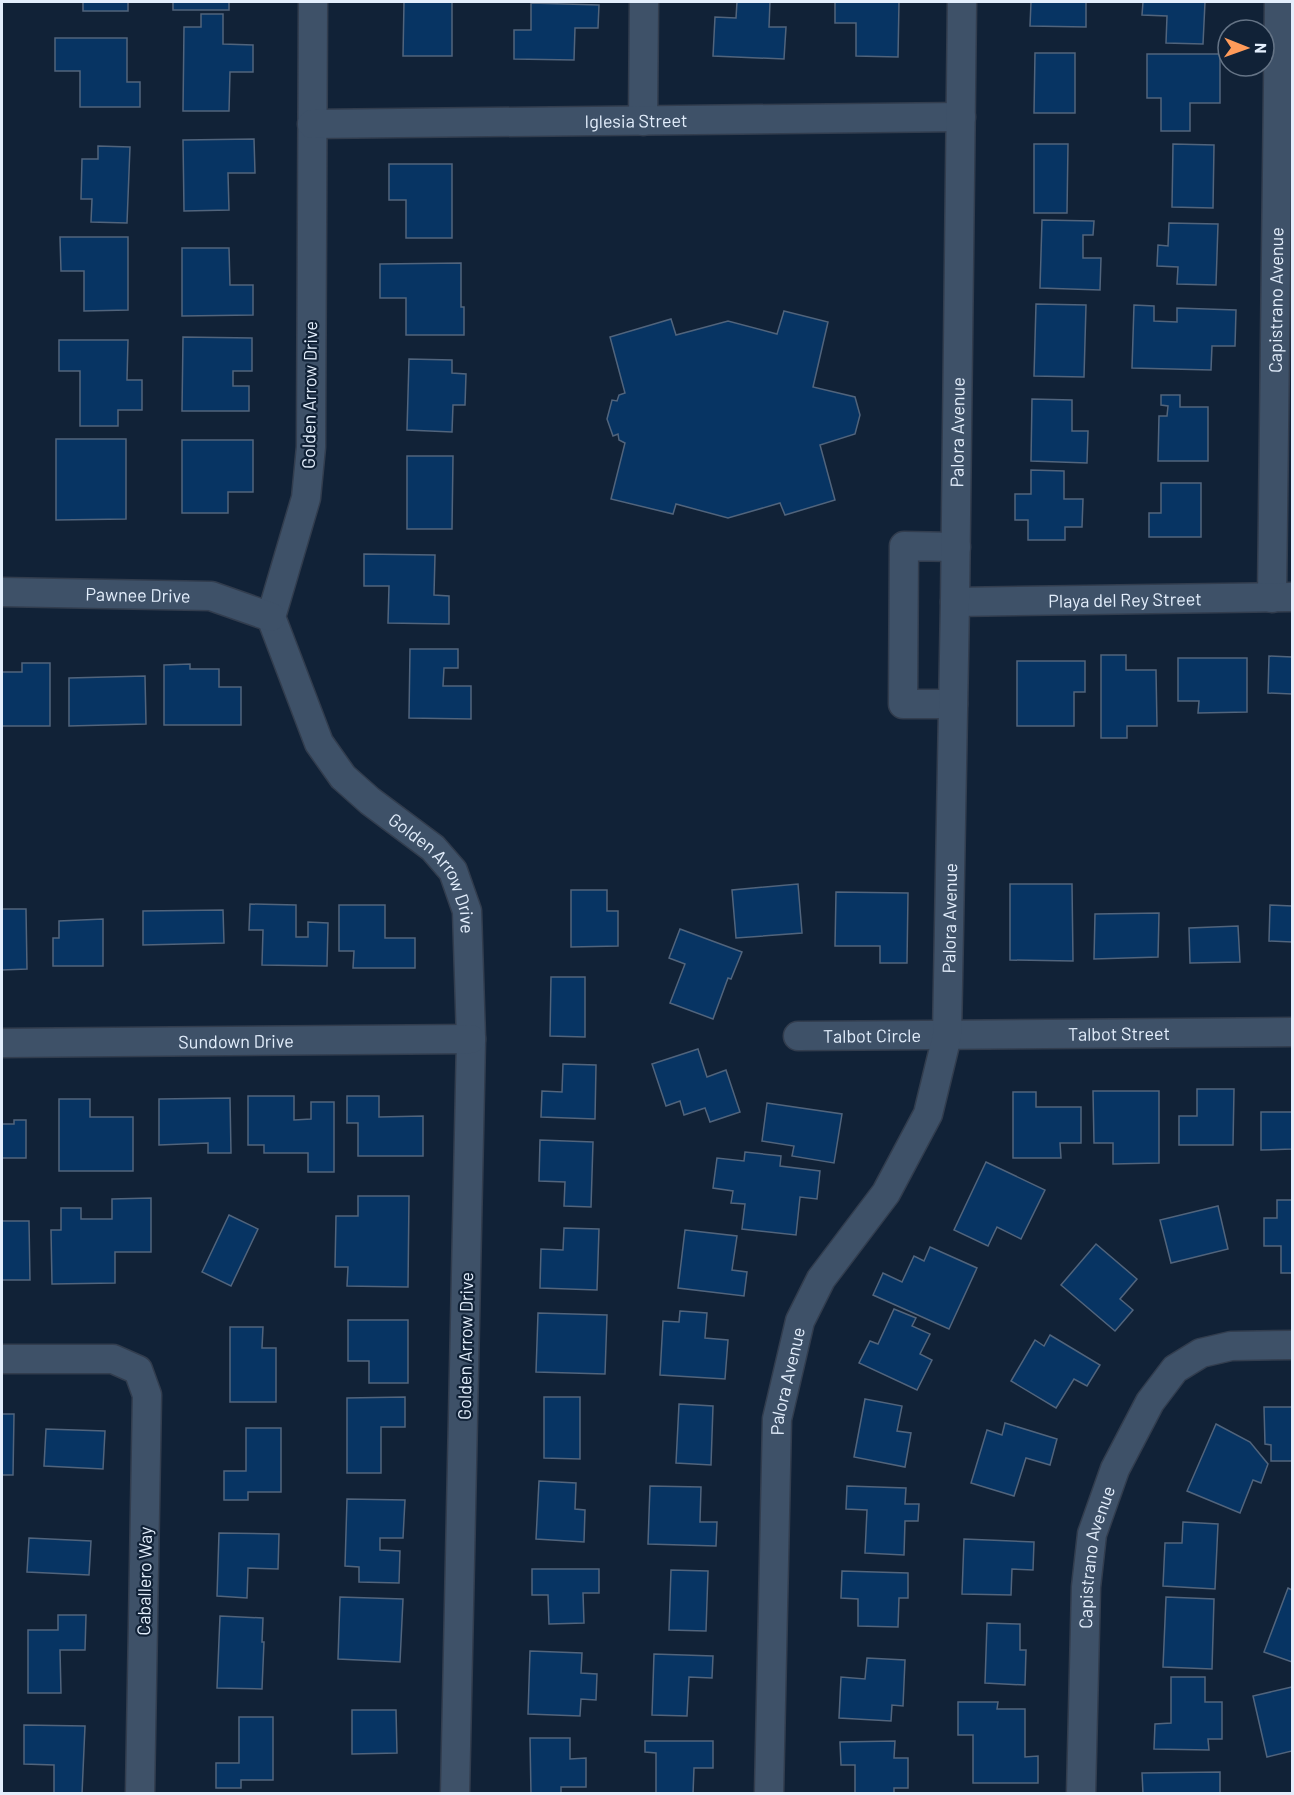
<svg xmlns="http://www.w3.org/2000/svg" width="1294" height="1795" font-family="Barlow,sans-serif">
<rect width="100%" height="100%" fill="#112237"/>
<g fill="#073463" stroke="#51647c" stroke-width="1.5">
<rect x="83" y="2" width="45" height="9"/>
<rect x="173" y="2" width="56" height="8"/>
<polygon points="404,2 452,2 452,56 403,56"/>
<polygon points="737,2 770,2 769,27 786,27 784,59 713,56 715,17 736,18"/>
<polygon points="835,2 899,2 898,57 856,56 856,23 835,23"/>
<polygon points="1031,2 1086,2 1086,27 1030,26"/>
<polygon points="1143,2 1205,2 1203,44 1166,43 1167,16 1142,15"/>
<polygon points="531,3 599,5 598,28 575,28 574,60 514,59 514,30 531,30"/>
<polygon points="201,14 223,14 223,44 253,45 253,72 230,72 229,111 183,111 184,27 201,27"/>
<polygon points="55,38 127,38 127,82 140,82 140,107 80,107 80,71 55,71"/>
<polygon points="1035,53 1075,53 1075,113 1034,113"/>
<polygon points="1147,54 1220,54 1220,103 1190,103 1190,131 1161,131 1161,98 1147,98"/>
<polygon points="254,139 255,173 228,173 229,210 184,211 183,140"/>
<polygon points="1034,144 1068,144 1067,213 1034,213"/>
<polygon points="1173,144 1214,145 1213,208 1172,207"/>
<polygon points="98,146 130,147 127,223 91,222 92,199 81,199 82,159 98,159"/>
<polygon points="389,164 452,164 452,238 406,238 406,200 389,200"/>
<polygon points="1042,220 1094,221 1093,235 1083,235 1083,258 1101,258 1100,290 1040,288"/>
<polygon points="1169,223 1218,224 1216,285 1177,284 1178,267 1157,266 1158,245 1168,246"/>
<polygon points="60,237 128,237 128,310 84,311 84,271 61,271"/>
<polygon points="182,248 229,248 230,285 253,285 253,315 182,316"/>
<polygon points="461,263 461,307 464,307 464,335 406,335 406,298 380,298 380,264"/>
<polygon points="1036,304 1086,305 1084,377 1034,376"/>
<polygon points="1134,305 1154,306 1154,321 1177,322 1177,308 1236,310 1235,346 1212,346 1211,370 1132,368"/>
<polygon points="784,311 828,322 813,387 855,397 860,415 855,434 820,445 835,500 785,515 780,503 728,518 676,504 673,514 611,499 625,443 619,440 618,434 613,436 607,419 612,400 617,401 619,395 625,393 610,337 671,319 676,335 728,321 777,334"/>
<polygon points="183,337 252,338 252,371 233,371 233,386 249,386 249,411 182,411"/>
<polygon points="59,340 128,340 127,380 142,380 142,410 118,410 118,426 80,426 80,371 59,371"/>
<polygon points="409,359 452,360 452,373 466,374 465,405 453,405 452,432 407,430"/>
<polygon points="1161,395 1180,395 1180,407 1208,407 1208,461 1158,461 1159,416 1167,416 1168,406 1161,405"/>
<polygon points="1032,399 1072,400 1072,431 1088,431 1087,463 1031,461"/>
<polygon points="56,439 126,439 126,519 56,520"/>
<polygon points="182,440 253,440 253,492 228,492 228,513 182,513"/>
<polygon points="407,456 453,456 452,529 407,529"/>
<polygon points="1031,470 1064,471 1064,499 1083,499 1082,527 1065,527 1065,540 1028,540 1028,520 1015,520 1015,494 1031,494"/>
<polygon points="1161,483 1201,483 1201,537 1149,537 1149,513 1161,513"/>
<polygon points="364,554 435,555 434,595 449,596 449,624 388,623 389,586 364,586"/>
<polygon points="410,649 458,649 458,668 444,668 443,686 471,686 471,719 409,718"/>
<polygon points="1101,655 1126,655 1126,670 1156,670 1157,726 1127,726 1127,738 1101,738"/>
<polygon points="1269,656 1292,657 1292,694 1268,693"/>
<polygon points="1178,658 1247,658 1247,712 1198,713 1199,701 1178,701"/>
<polygon points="1017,661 1085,661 1085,692 1074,692 1074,726 1017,726"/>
<polygon points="22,663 50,663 50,726 2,726 2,672 22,672"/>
<polygon points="190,664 190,669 219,669 219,687 241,687 241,725 164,725 164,665"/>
<polygon points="145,676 146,724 69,726 69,678"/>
<polygon points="798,884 802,933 736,938 732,890"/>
<polygon points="1010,884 1072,884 1073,961 1010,960"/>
<polygon points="571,890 607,890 607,911 618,911 618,946 571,947"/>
<polygon points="836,892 908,893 907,963 880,963 880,946 835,946"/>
<polygon points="250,904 296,905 296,937 308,937 308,922 328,923 327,966 262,965 263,930 249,930"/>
<polygon points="339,905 385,905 385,938 415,938 415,968 353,968 354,951 339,951"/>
<polygon points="1270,905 1292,906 1292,942 1269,941"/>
<polygon points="2,909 26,909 27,969 2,970"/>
<polygon points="223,910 224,943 143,945 143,911"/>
<polygon points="1159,913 1158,957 1094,959 1095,914"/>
<polygon points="103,919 103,966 53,966 53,938 59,938 59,921"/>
<polygon points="1238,926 1240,962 1190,963 1189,928"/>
<polygon points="680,929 742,952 731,979 728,978 713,1019 670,1003 685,964 669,958"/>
<polygon points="551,977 585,977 585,1037 550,1036"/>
<polygon points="698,1049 707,1077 726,1070 740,1112 710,1122 705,1108 684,1115 680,1101 666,1106 652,1064"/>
<polygon points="563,1064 596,1065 595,1119 541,1117 542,1091 562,1092"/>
<polygon points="1197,1089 1234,1089 1233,1145 1179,1145 1179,1116 1197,1116"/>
<polygon points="1093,1091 1159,1091 1159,1163 1113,1164 1113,1143 1094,1143"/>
<polygon points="1013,1092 1036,1092 1036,1107 1081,1107 1081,1143 1060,1143 1061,1158 1013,1158"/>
<polygon points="248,1096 294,1096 294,1120 311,1119 311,1102 334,1102 334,1172 308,1172 308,1153 264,1153 264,1145 248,1145"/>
<polygon points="347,1096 379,1096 379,1117 423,1116 423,1156 358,1156 358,1123 347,1123"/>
<polygon points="230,1098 231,1153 208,1153 208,1143 159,1145 159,1099"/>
<polygon points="59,1099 90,1099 90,1117 133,1117 133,1171 59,1171"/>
<polygon points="767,1103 842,1114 834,1163 792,1156 794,1146 762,1141"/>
<polygon points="1261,1112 1292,1112 1292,1149 1261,1150"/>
<polygon points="14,1120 26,1120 26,1158 2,1158 2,1124 14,1124"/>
<polygon points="540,1140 593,1142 591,1207 564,1206 565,1182 539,1181"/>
<polygon points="745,1152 781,1156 780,1166 820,1171 817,1199 800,1197 796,1235 742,1229 745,1204 731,1203 733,1191 713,1188 717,1158 744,1161"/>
<polygon points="986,1162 1045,1190 1021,1239 997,1227 988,1246 954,1230"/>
<polygon points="358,1196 409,1196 408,1287 347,1286 348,1267 335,1267 336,1216 358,1216"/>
<polygon points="151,1198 151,1252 115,1252 115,1283 52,1284 51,1230 61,1230 61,1208 81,1208 81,1219 112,1219 112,1199"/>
<polygon points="1277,1200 1292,1200 1292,1273 1281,1273 1281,1246 1264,1246 1264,1218 1277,1218"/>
<polygon points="1218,1206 1228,1249 1171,1263 1160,1220"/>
<polygon points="229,1215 258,1229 231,1286 202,1272"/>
<polygon points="2,1221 29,1221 30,1280 2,1280"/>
<polygon points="564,1228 599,1229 597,1290 540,1288 541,1249 563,1250"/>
<polygon points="685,1230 737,1236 732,1270 747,1272 744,1296 678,1288"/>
<polygon points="1096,1244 1137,1279 1120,1299 1133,1310 1115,1331 1061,1285"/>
<polygon points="930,1247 977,1268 949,1329 873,1295 883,1273 902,1282 914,1256 924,1261"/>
<polygon points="894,1309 916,1318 912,1326 930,1334 920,1354 932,1360 917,1390 859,1363 870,1341 878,1344"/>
<polygon points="680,1311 707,1313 705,1338 728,1340 725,1379 660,1375 663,1321 679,1322"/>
<polygon points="538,1313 607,1315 605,1374 536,1372"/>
<polygon points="348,1320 408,1320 408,1383 369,1383 369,1361 348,1361"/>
<polygon points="230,1327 263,1327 262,1348 276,1348 276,1402 230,1402"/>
<polygon points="1050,1335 1100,1365 1087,1386 1074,1379 1056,1408 1011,1381 1035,1340 1044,1346"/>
<polygon points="405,1397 405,1427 381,1427 381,1473 347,1473 347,1398"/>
<polygon points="544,1397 580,1397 580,1459 544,1458"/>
<polygon points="865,1399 902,1406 897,1431 911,1433 905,1467 854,1457"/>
<polygon points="679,1404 713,1406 711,1465 676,1463"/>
<polygon points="1264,1407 1292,1407 1292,1461 1271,1461 1271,1445 1265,1444"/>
<polygon points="2,1414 14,1414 13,1475 2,1475"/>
<polygon points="1005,1423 1057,1439 1050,1465 1026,1458 1014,1496 971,1483 987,1430 1002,1435"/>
<polygon points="1216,1424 1250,1442 1268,1464 1261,1483 1253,1480 1240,1513 1187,1491"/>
<polygon points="246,1428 281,1428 281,1492 248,1492 248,1500 224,1500 224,1471 246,1471"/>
<polygon points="46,1429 105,1431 103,1469 44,1466"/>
<polygon points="539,1481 576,1483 575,1509 585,1510 584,1542 536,1539"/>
<polygon points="650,1486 701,1487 700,1522 717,1522 716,1546 648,1544"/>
<polygon points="847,1486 906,1488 905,1504 919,1504 918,1521 905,1521 904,1555 865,1553 867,1510 846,1509"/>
<polygon points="347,1499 405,1500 403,1538 380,1538 380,1550 400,1551 399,1583 359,1582 359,1567 345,1566"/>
<polygon points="1183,1522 1218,1524 1215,1589 1163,1586 1165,1543 1182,1543"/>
<polygon points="219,1533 279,1534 278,1569 248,1568 247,1598 217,1596"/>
<polygon points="29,1538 91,1541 89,1575 27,1572"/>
<polygon points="964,1539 1034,1542 1033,1570 1012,1569 1011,1595 962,1594"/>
<polygon points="532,1569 599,1569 599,1593 583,1593 584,1623 549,1624 548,1595 532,1595"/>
<polygon points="671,1570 708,1571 706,1631 669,1630"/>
<polygon points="842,1571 908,1573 908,1598 899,1598 898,1627 858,1626 858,1599 841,1598"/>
<polygon points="1288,1588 1292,1590 1292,1662 1264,1652"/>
<polygon points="340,1597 403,1599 400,1662 338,1659"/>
<polygon points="1166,1597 1214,1599 1212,1669 1163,1667"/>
<polygon points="58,1615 86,1615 85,1650 60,1650 61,1693 28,1693 28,1630 58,1630"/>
<polygon points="220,1616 263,1618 262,1642 264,1642 262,1689 217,1688"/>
<polygon points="987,1623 1020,1624 1020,1650 1026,1650 1025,1685 985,1683"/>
<polygon points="530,1651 582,1653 581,1673 597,1674 596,1700 581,1699 580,1716 528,1714"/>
<polygon points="654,1654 713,1656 712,1678 689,1677 687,1716 652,1715"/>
<polygon points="867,1658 905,1660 903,1706 892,1705 891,1721 839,1718 841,1677 865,1679"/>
<polygon points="1171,1677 1205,1677 1205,1702 1222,1702 1222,1739 1208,1739 1209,1750 1154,1749 1155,1724 1171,1723"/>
<polygon points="1292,1687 1292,1751 1267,1757 1253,1696"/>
<polygon points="958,1702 998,1702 997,1709 1025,1709 1025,1757 1038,1756 1038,1783 973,1783 973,1735 958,1735"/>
<polygon points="352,1710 396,1710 397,1753 352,1754"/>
<polygon points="239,1717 273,1717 273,1780 241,1780 241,1788 216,1788 216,1763 239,1763"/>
<polygon points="24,1725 85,1726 82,1794 54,1794 54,1765 24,1764"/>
<polygon points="530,1738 570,1738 570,1759 586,1758 586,1787 561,1787 561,1794 531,1794"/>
<polygon points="645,1741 713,1741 713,1768 694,1768 693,1794 656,1794 656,1753 645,1752"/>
<polygon points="895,1741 894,1758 908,1758 908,1788 894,1788 894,1794 855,1794 855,1765 841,1765 840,1742"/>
<polygon points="1220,1772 1220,1794 1143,1794 1142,1773"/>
</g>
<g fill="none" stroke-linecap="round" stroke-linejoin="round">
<defs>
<g id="minor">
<path id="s1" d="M313,2l-2,445 -5,51 -35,119 48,126 24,34 27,24 63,47 20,23 14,40 4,128 -16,755"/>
<polyline points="643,121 644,2"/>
<path id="s2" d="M312,124l649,-7"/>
<path id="s3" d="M2,592l209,4 60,21"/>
<path id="s4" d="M1272,598l7,-596"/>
<path id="s5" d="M955,602l337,-5"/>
<polyline points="953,704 903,704 904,546 956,547"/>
<path id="s6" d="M798,1036l494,-4"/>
<path id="s7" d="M2,1043l469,-4"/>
<polyline points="2,1359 113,1359 138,1370 147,1395 140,1794"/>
<path id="s8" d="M769,1794l8,-375 23,-98 21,-42 65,-86 42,-79 19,-78 8,-434 7,-600"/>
<path id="s9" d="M1081,1794l5,-207 6,-53 23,-65 35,-67 25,-33 26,-16 30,-7 61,-1"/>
</g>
</defs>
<use href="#minor" stroke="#323d4e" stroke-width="31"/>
<use href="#minor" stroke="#3e5168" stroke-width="28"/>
</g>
<g text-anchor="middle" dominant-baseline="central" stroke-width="4.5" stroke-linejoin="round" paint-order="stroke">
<g font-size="18" fill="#e3eefc" stroke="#112237">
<text stroke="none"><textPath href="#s2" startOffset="324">Iglesia Street</textPath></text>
<text stroke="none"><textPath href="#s4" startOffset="298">Capistrano Avenue</textPath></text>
<text transform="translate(309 395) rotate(-89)">Golden Arrow Drive</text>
<text stroke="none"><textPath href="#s8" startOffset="1404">Palora Avenue</textPath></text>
<text stroke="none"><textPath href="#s3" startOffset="136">Pawnee Drive</textPath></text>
<text stroke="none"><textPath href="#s5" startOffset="170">Playa del Rey Street</textPath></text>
<text stroke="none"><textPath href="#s1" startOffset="933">Golden Arrow Drive</textPath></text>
<text stroke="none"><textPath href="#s8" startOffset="918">Palora Avenue</textPath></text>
<text stroke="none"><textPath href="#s6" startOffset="321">Talbot Street</textPath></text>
<text stroke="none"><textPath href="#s6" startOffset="74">Talbot Circle</textPath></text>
<text stroke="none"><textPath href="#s7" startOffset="234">Sundown Drive</textPath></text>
<text transform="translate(465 1346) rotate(-89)">Golden Arrow Drive</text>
<text stroke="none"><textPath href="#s8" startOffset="414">Palora Avenue</textPath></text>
<text stroke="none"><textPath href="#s9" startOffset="238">Capistrano Avenue</textPath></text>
<text transform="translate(144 1581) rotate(-89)">Caballero Way</text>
</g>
</g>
<rect width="1294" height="1795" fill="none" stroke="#e3eefc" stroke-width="6"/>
<g transform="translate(1246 48) rotate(91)"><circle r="28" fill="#112237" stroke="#657486" stroke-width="1.5"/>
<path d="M0-4.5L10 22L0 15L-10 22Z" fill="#ff9b5a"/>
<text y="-9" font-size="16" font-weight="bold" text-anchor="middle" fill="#e3eefc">N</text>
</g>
</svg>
